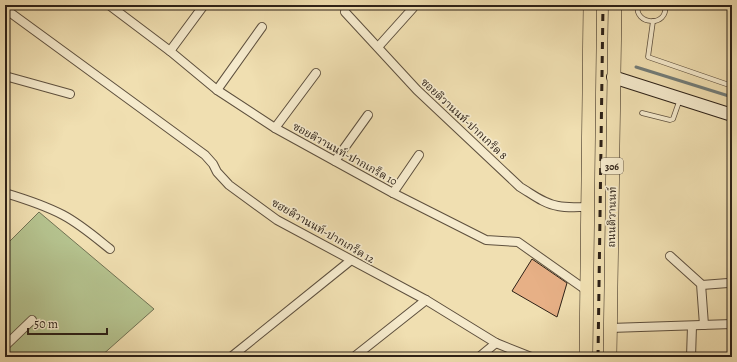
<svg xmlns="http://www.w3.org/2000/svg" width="737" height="362" font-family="Alegreya,'Noto Serif Thai',serif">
<rect width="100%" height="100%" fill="#f0dfb1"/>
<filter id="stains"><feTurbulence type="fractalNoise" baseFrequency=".005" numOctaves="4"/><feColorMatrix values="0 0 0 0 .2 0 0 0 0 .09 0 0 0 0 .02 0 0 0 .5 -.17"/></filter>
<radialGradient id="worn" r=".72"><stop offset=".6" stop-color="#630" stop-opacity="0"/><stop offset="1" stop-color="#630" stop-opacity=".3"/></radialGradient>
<polygon fill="#b5c38f" stroke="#717253" points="39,212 154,309 100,357 5,357 5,246"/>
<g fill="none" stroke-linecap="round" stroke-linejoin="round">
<polyline stroke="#727c78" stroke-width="3" points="636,67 732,97"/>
</g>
<polygon fill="#e7b086" stroke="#2d2117" points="532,259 567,283 557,317 512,291"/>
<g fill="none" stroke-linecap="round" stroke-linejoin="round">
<defs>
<g id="lane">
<path d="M638,5c-5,20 31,23 27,0"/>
<polyline points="653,21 648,57 732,86"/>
<polyline points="642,113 670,120 673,119 680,99"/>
</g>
<g id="street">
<polyline points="109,5 170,51 217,90 275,128 393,193 486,240 518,242 586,290"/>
<polyline points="8,11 205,155 213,164 217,172 229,185 277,220 426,300 496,343 531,357"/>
<path d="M345,12l72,78 103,97c12,7 24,17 38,19 9,2 19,1 29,1"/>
<polyline points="378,47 413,8"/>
<polyline points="170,51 204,5"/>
<polyline points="5,76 70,94"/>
<polyline points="217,90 262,27"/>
<polyline points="275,128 316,73"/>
<polyline points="335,161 368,115"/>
<path d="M5,193c20,6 39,12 58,22 17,9 32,22 47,34"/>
<polyline points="393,193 419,155"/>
<polyline points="670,256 701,284 704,325"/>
<polyline points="702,285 728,283"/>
<polyline points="610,328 732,324"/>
<polyline points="5,346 32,320"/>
<polyline points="231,357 350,261"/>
<polyline points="354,357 426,300"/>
<polyline points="479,357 496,343"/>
<polyline points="691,357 692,326"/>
</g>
<polyline id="secondary" points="613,77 732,115"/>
<g id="primary">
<polyline points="586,357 590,5"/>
<polyline points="610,357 615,5"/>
</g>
</defs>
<use href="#lane" stroke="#5e503e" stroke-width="5.5"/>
<use href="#street" stroke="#5e503e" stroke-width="10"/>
<use href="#secondary" stroke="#2d2117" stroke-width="14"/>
<use href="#primary" stroke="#2d2117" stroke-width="14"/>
<use href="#lane" stroke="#f5eacc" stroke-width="4"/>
<use href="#street" stroke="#f5eacc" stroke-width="8"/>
<use href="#secondary" stroke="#f5eacc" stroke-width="12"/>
<use href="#primary" stroke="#f0dfb1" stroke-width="13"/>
<polyline stroke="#2d2117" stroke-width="3" stroke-dasharray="7 7" stroke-linecap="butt" points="598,357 603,5"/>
</g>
<g text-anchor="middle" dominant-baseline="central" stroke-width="3.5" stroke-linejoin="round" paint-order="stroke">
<rect fill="#f5eacc" stroke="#695d4d" stroke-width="1" x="601" y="158" width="22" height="16" rx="3"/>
<g font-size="10" font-weight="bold" fill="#2d2117">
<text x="612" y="166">306</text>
</g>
<g font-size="11" fill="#2d2117" stroke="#f5eacc">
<text transform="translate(464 119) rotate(43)">ซอยติวานนท์-ปากเกร็ด 8</text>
<text transform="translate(345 154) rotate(29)">ซอยติวานนท์-ปากเกร็ด 10</text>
<text transform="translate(612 217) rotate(-89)">ถนนติวานนท์</text>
<text transform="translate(323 231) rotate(30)">ซฮยติวานนท์-ปากเกร็ด 12</text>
</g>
</g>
<rect width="737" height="362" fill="none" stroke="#f0dfb1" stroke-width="20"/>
<rect x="6" y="6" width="725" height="350" fill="none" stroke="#2d2117" stroke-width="2"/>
<rect x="10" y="10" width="717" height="342" fill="none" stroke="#2d2117"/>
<path d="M28 328v6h79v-6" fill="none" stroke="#2d2117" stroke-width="2"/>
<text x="34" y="328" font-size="12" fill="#2d2117" stroke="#f5eacc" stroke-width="3" paint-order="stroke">50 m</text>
<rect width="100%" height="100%" filter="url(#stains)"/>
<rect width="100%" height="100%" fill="url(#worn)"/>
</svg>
